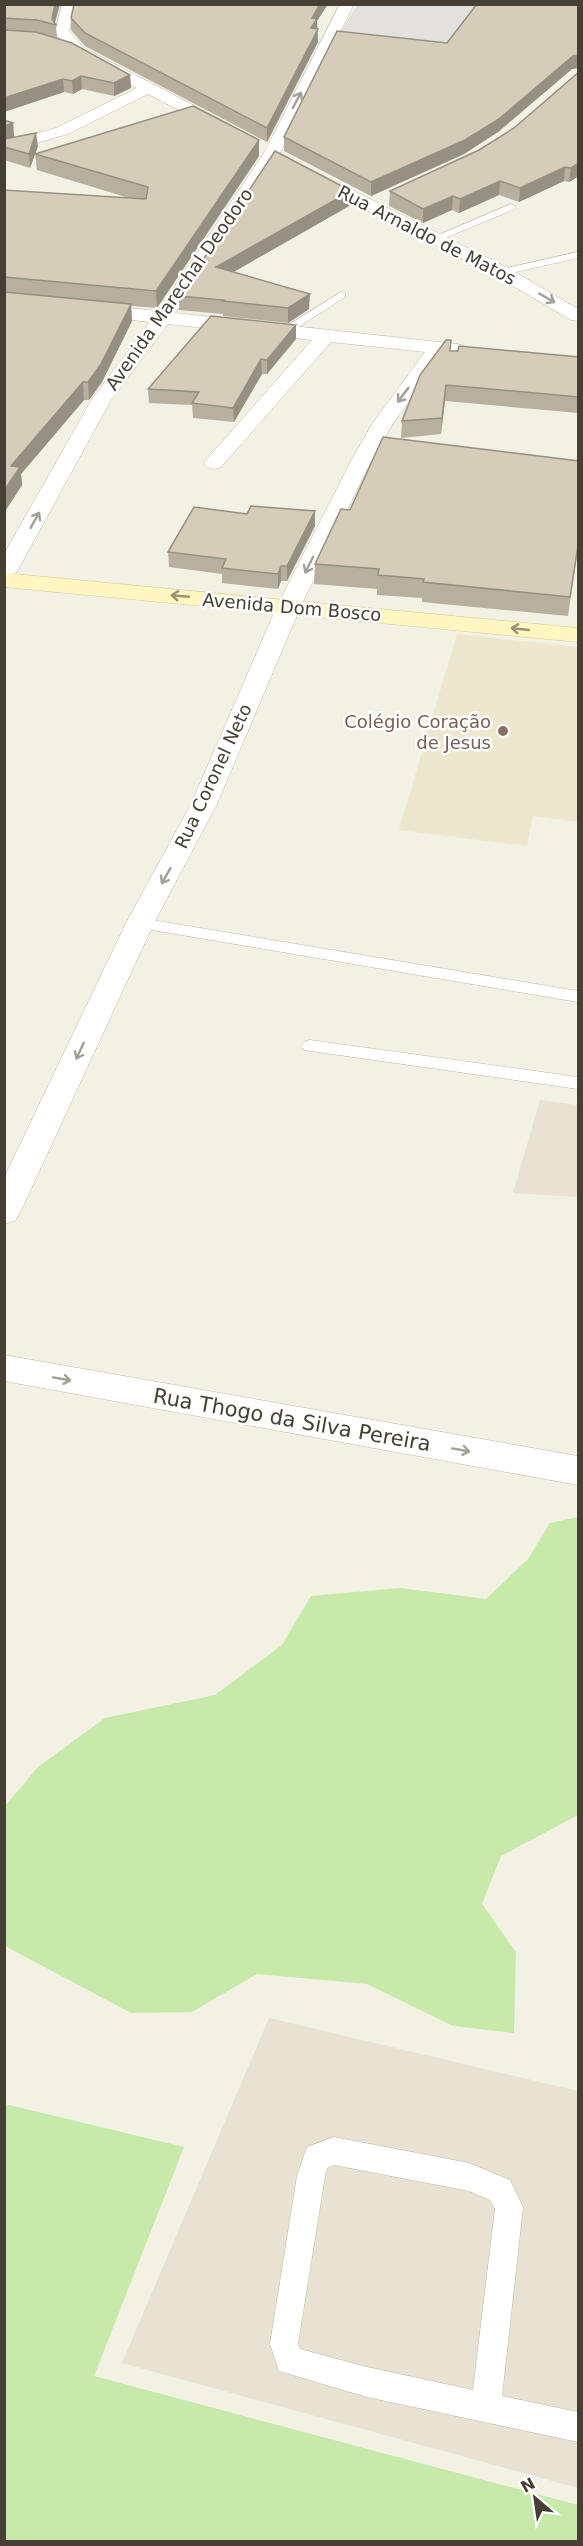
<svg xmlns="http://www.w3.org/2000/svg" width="583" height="2546" font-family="'DejaVu Sans',sans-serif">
<rect width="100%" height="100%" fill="#f3f0e4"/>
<g fill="#e7e2d1">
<polygon points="540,1100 578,1105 578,1197 513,1193"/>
<polygon points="269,2018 578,2091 578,2488 122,2363"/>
</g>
<polygon fill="#ede7cd" points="457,634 578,647 578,822 533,816 527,846 399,830"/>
<g fill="#c7eaaa">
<polygon points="578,1517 578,1815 501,1856 482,1904 516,1952 514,2033 453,2026 367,1984 257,1974 192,2012 131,2013 5,1946 5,1806 38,1767 105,1718 215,1695 282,1645 311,1596 400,1588 486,1599 528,1559 550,1523"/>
<polygon points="5,2104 184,2147 94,2376 578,2505 578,2541 5,2541"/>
</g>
<polygon fill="#e3e1dd" points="357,5 477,5 461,30 469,58 334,42"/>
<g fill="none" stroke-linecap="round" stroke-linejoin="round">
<defs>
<g id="service">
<polygon points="511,204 516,207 515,209 438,241 429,239"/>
<polygon points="578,252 578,258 502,275 497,272 502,269"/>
<polygon points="341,292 345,293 345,297 289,333 281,333 279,331"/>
<polygon points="140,918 578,991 578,1002 134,927 132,923 134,919"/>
<polygon points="310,1040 578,1077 578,1089 304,1050 301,1046 304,1042"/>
<path d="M334,2137l135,26 41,17 13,27 -21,189 76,16v30l-211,-45 -88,-26 -9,-27 27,-168 10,-29zM334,2165l135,26 21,9 5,9 -22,181 -106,-23 -67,-18 -2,-5 27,-168 3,-9z"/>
</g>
<g id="minor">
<polygon points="62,4 76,4 69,31 84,48 231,125 233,128 231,131 219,131 148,94 68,134 4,152 4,142 56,128 137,88 74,54 37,43 4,41 4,33 38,35 63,42 55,32"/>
<polygon points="340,4 354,4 280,153 175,313 457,344 464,346 467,350 464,354 443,354 392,425 370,463 301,606 217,804 154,923 20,1213 15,1221 4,1224 4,1178 126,923 191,804 277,606 350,463 372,424 425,352 331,342 221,467 214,469 207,467 204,463 207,459 312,340 168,324 111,400 19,568 16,573 4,576 4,554 92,399 150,322 4,306 4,295 158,311 264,153"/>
<polygon points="312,170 508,268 578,309 578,321 571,320 496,276 306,179 304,175"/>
</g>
<polygon id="tertiary" points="4,1355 578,1456 578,1485 4,1381"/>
<polygon id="secondary" points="4,573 578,628 578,642 4,587"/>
</defs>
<use href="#service" stroke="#bfb9a6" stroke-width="1"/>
<use href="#minor" stroke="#bfb9a6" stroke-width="1"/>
<use href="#tertiary" stroke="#bfb9a6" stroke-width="1"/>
<use href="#secondary" stroke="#d5ca91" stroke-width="1"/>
<use href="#service" fill="#fff" fill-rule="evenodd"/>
<use href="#minor" fill="#fff" fill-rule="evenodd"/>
<use href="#tertiary" fill="#fff" fill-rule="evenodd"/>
<use href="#secondary" fill="#fff6c2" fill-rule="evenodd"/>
</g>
<g fill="#b7b09f">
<polygon points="4,4 60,4 55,23 56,25 57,38 38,33 130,75 131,88 114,96 82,89 73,94 64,92 4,112"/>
<polygon points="328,4 317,21 318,42 267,142 85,46 71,30 71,18"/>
<polygon points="579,4 579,69 578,68 572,69 498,132 464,154 371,196 284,151 284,137 447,43"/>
<polygon points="579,72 579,176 569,182 564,181 519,202 499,195 459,213 452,210 423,223 389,206 390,191 479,150 514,128"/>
<polygon points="4,120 13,123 14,137 38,146 30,168 4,160"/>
<polygon points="35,154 259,156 157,308 131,306 132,321 102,382 89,400 84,400 21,474 22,485 4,513 4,190 129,198 37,170"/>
<polygon points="351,205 233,272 309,309 288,323 223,316 223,314 179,310 179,296"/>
<polygon points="296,339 267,374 262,374 234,422 193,418 192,405 149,403 148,389"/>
<polygon points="451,351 579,357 579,413 445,401 441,434 401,438 402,421"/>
<polygon points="579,461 579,542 568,616 422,602 422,598 377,595 377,589 314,584 315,564"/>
<polygon points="315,526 287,581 281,581 278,589 222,583 222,574 169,567 168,552"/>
</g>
<g fill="#959082">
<polygon points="55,4 60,4 54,25 52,19"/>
<polygon points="320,4 328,4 317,21 318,42 267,142 267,128 311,41 312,18"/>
<polygon points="579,55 578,68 572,69 498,132 464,154 371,196 371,182 573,56"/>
<polygon points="130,75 131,88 114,96 114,83"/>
<polygon points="81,76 82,89 73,94 72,81"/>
<polygon points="63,79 64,92 4,112 4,98"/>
<polygon points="13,123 14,137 4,140 4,126"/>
<polygon points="36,133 38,146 30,168 29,154"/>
<polygon points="259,140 259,156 157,308 156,291"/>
<polygon points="579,163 579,176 569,182 571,168"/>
<polygon points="565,167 564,181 519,202 520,188"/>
<polygon points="500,181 499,195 459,213 460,199"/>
<polygon points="351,191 351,205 216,282 216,267"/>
<polygon points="453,196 452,210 423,223 423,209"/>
<polygon points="310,294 309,309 288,323 288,308"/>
<polygon points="131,304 132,321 102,382 89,400 88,382"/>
<polygon points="296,325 296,339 267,374 267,360"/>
<polygon points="261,359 262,374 234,422 233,408"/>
<polygon points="83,382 84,400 21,474 22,485 4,513 4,491 11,466"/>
<polygon points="446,385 445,401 441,434 442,418"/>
<polygon points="315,511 315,526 287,581 287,566"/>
<polygon points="281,566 281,581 278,589 278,574"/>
</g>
<g fill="#d5cdb9" stroke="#959082" stroke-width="1.5">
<polygon points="4,4 55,4 52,19 56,25 37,20 4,18"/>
<polygon points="74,4 320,4 312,18 317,19 311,28 318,29 267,128 85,33 71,18"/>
<polygon points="477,4 579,4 579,55 573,56 499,119 465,140 371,182 284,137 337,31 447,43"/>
<polygon points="4,30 36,32 72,43 130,75 114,83 81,76 72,81 63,79 4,98"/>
<polygon points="579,72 579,163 571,168 565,167 520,188 500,181 460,199 453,196 423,209 390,191 479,150 514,128"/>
<polygon points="193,106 259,140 156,291 4,277 4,190 146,199 148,187 35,154"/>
<polygon points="4,120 13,123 4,126"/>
<polygon points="36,133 29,154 4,147 4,139"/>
<polygon points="275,151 351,191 216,267 310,294 288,308 223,301 224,300 179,296"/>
<polygon points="4,292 131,304 101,364 88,382 83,382 11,466 20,467 4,491"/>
<polygon points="211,316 296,325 267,360 261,359 233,408 192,403 199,392 148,389"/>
<polygon points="446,340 451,340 450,351 458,351 459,346 579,357 579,397 446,385 442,418 402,421 420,375"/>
<polygon points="383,437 579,461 579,539 570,597 423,582 424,579 378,575 379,569 315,564 341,509 350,510"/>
<polygon points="251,506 315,511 287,566 281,566 278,574 222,568 226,559 168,552 194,507 247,514"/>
</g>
<defs><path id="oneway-shaft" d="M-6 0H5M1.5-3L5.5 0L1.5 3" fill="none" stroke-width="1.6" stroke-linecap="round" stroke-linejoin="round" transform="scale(1.5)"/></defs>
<g stroke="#a2a099">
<use href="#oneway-shaft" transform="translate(297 100) rotate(-62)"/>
<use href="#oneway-shaft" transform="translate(547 298) rotate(30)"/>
<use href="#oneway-shaft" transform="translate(403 395) rotate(127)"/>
<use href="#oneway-shaft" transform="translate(35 520) rotate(-61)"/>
<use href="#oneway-shaft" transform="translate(309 565) rotate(116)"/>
<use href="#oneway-shaft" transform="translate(166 876) rotate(119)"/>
<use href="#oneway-shaft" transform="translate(80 1051) rotate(115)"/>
<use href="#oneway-shaft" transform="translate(62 1379) rotate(10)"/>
<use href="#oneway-shaft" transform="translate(461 1450) rotate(10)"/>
</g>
<g stroke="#999273">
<use href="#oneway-shaft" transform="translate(180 596) rotate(-175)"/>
<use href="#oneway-shaft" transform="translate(520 629) rotate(-174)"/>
</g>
<circle fill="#8d6e63" stroke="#fff" stroke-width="2" cx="503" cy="731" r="6"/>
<g text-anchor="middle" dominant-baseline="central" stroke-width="5" stroke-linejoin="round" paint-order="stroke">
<g font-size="18" fill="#454033" stroke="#fff">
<text transform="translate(427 235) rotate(27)">Rua Arnaldo de Matos</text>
<text transform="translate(179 289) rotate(-55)">Avenida Marechal Deodoro</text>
<text transform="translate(292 607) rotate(5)">Avenida Dom Bosco</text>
<text transform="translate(213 776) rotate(-65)">Rua Coronel Neto</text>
</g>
<g font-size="18" fill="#785e54" stroke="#fff" text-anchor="end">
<text x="491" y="721">Colégio Coração<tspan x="491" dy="21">de Jesus</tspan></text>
</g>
<g font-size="21" fill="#454033" stroke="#fff">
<text transform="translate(292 1420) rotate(10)">Rua Thogo da Silva Pereira</text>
</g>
</g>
<rect width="583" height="2546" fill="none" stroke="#454033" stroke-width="12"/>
<g transform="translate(535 2498) rotate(331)" stroke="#ffffff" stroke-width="4.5" paint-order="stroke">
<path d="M0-4.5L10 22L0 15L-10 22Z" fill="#454033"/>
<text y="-9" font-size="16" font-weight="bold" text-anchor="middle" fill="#454033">N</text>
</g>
</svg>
